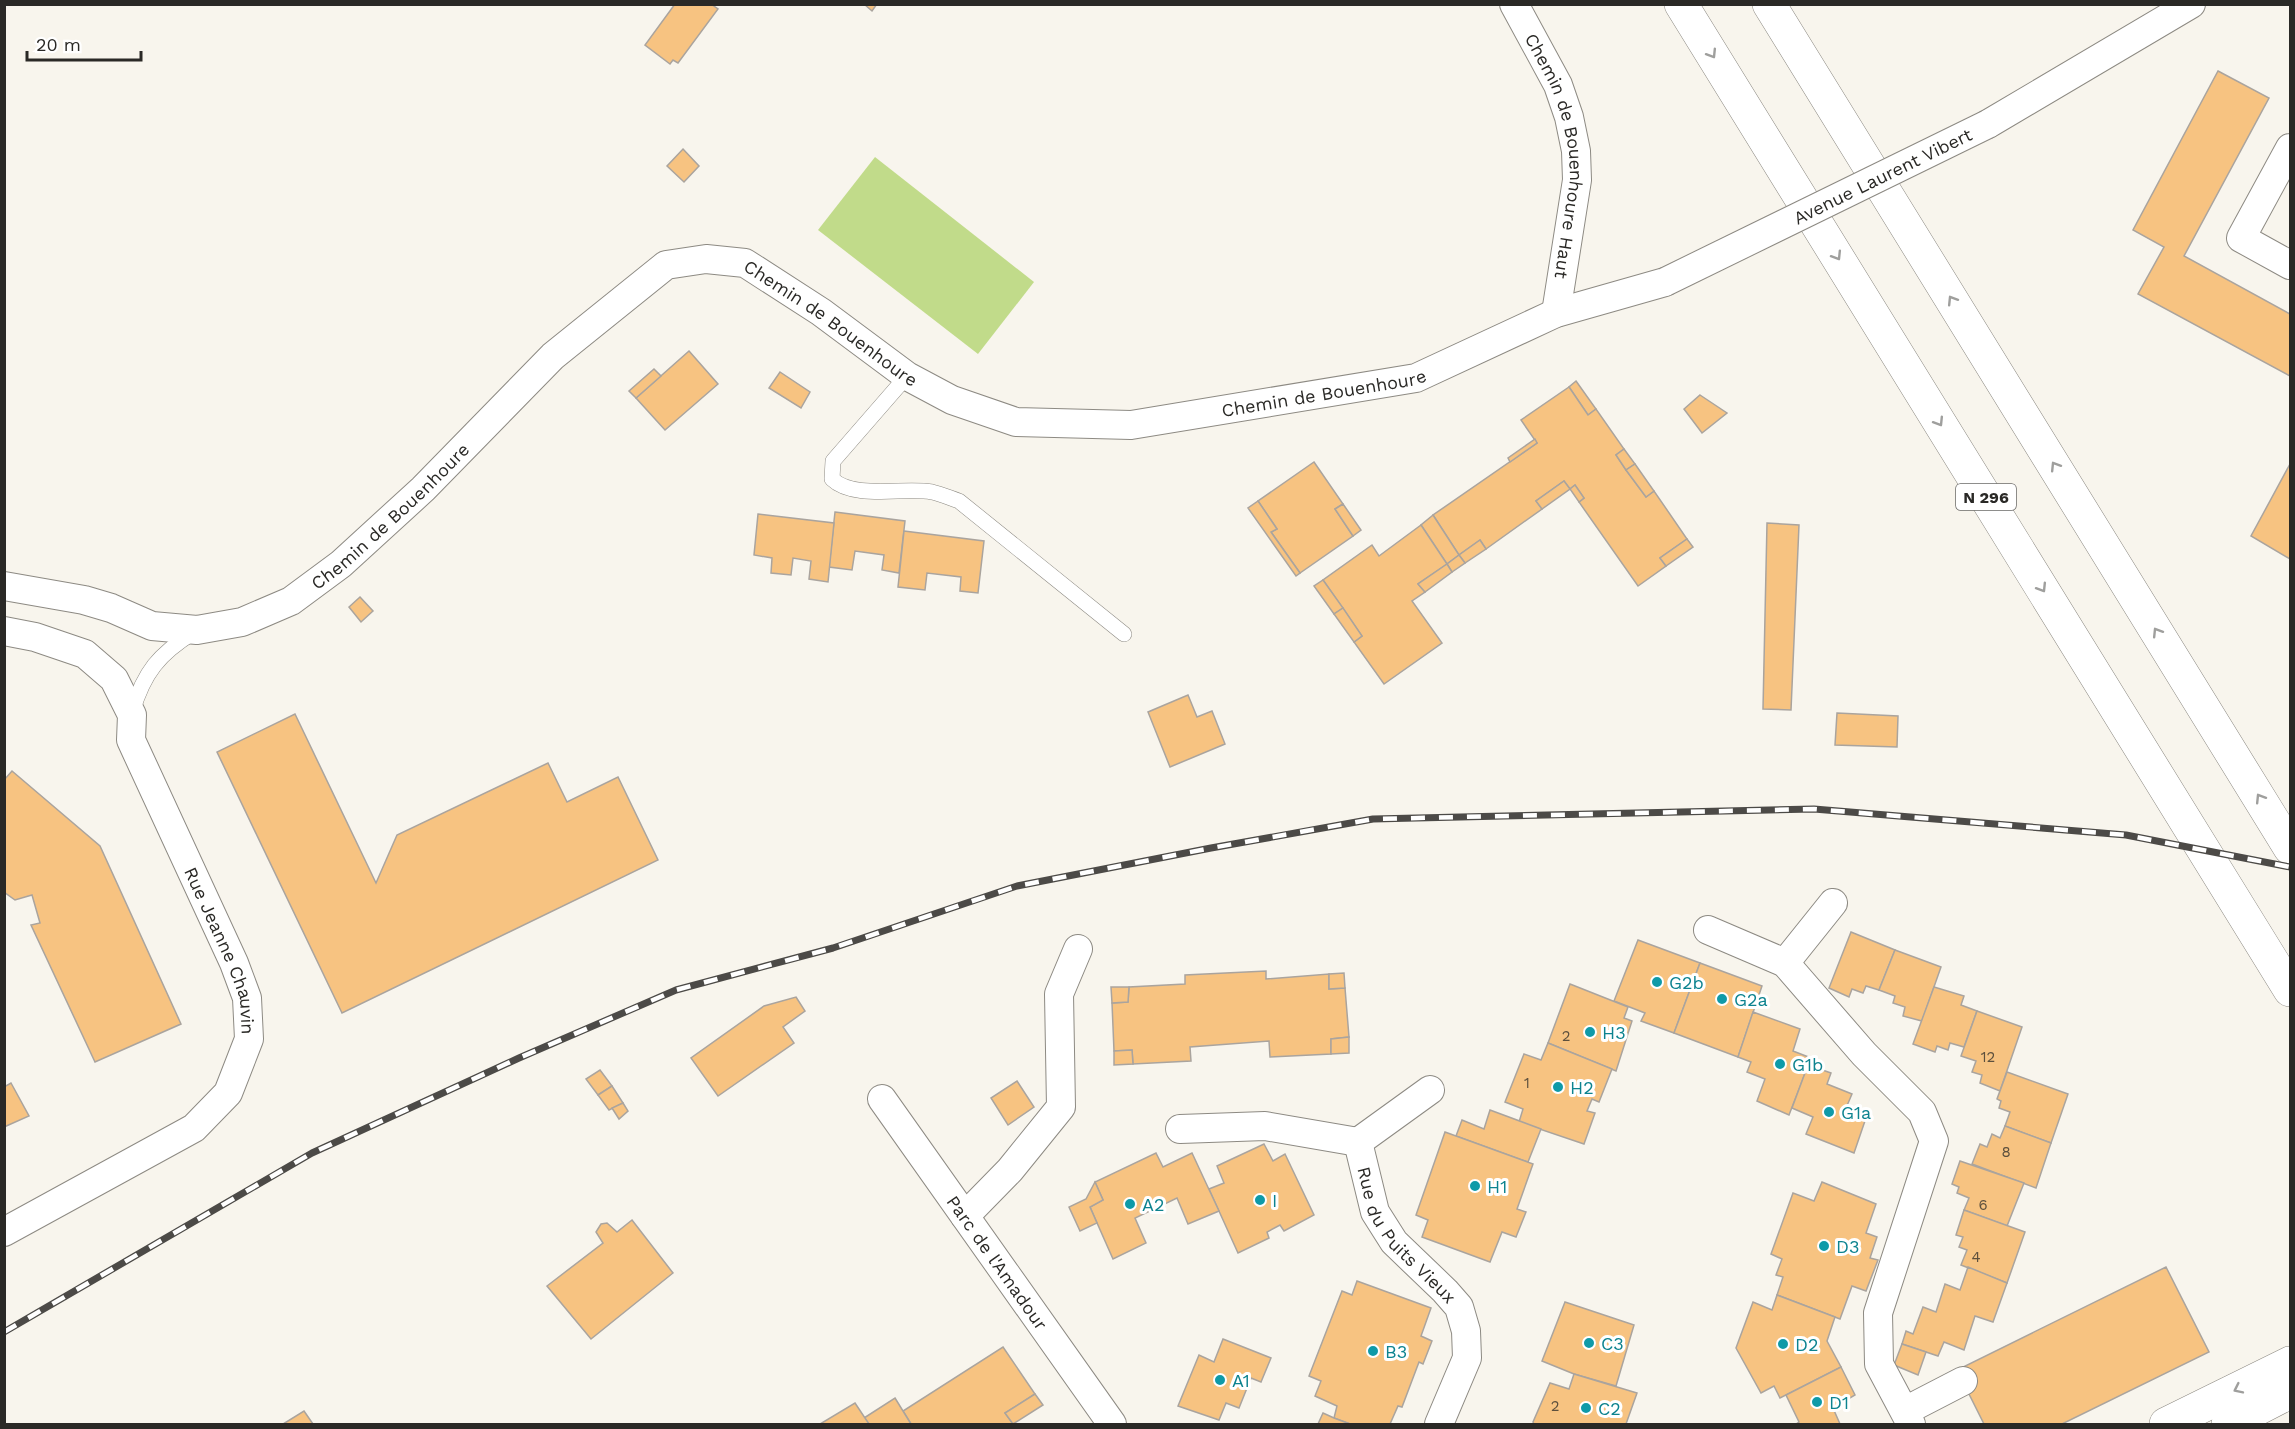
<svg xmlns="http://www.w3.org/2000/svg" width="2295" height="1429" font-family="'Work Sans',sans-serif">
<rect width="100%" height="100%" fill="#f8f5ed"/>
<polygon fill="#c1db8a" points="875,157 1034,282 978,354 818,230"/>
<g fill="#f7c381" stroke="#aaa49e" stroke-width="1.5">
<polygon points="675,4 711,4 718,9 678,63 673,60 670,64 645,45"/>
<polygon points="864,4 877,4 872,11"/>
<polygon points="2218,71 2269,98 2184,256 2290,314 2290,376 2138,294 2164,247 2133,230"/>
<polygon points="683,149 699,166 684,182 667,166"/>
<polygon points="689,351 718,384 665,430 636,398"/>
<polygon points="654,369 661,376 636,398 629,391"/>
<polygon points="780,372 810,392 801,408 769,388"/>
<polygon points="1576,381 1596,409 1588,415 1569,387"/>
<polygon points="1569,387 1588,415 1596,409 1624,449 1616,455 1626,470 1646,497 1654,491 1687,539 1660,558 1666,566 1638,586 1579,502 1584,498 1575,485 1570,489 1564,481 1536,501 1542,509 1486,549 1480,540 1459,555 1433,515 1537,443 1521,420"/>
<polygon points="1700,395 1727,413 1702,433 1684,409"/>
<polygon points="1535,439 1537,443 1510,462 1508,458"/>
<polygon points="1624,449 1635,464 1626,470 1616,455"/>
<polygon points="1314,462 1343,504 1335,509 1353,536 1300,573 1271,532 1277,529 1258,501"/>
<polygon points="1635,464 1654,491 1646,497 1626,470"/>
<polygon points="2290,464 2290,559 2251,536"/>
<polygon points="1564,481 1570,489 1542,509 1536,501"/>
<polygon points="1575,485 1584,498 1579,502 1570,489"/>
<polygon points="1258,501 1277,529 1271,532 1300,573 1296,576 1248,508"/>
<polygon points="1343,504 1361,530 1353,536 1335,509"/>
<polygon points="835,512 905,521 899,573 882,570 884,555 855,551 852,570 829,567"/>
<polygon points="758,514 834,523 828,582 809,579 811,561 793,558 791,575 771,573 772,558 754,555"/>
<polygon points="1433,515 1459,555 1447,564 1421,525"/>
<polygon points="1767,523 1799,525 1791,710 1763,709"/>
<polygon points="1421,525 1447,564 1418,584 1425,592 1412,601 1442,643 1384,684 1354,642 1362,636 1323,580 1372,545 1379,556"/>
<polygon points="904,531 984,541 978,593 960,591 961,577 927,573 925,590 898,587"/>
<polygon points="1687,539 1693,547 1666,566 1660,558"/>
<polygon points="1480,540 1486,549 1465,563 1459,555"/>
<polygon points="1459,555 1465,563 1452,572 1447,564"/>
<polygon points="1447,564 1452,572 1425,592 1418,584"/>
<polygon points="1323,580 1343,608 1334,614 1314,586"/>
<polygon points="360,597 373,611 361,622 349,607"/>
<polygon points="1343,608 1362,636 1354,642 1334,614"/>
<polygon points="1188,695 1197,717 1212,711 1225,744 1170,767 1148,712"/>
<polygon points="1837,713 1898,716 1897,747 1835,745"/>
<polygon points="295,714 376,883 397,835 548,763 567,802 618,777 658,860 342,1013 217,752"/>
<polygon points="12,771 100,846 181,1024 95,1062 31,925 40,923 32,895 15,900 4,892 4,780"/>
<polygon points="1851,932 1895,950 1879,990 1866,986 1863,993 1852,989 1849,997 1829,988"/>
<polygon points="1638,940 1700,963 1674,1033 1641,1021 1645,1013 1614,1001"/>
<polygon points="1895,950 1941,967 1922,1021 1903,1016 1905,1007 1893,1003 1895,996 1879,990"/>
<polygon points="1700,963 1762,986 1738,1057 1674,1033"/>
<polygon points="1266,971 1266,979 1329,974 1329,989 1345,988 1349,1037 1331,1039 1331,1054 1270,1057 1269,1041 1190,1047 1191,1061 1133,1064 1132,1050 1114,1051 1112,1003 1128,1002 1129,987 1185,984 1185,975"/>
<polygon points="1344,973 1345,988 1329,989 1329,974"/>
<polygon points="1570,984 1628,1007 1624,1018 1632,1021 1616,1071 1548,1043"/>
<polygon points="1111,987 1129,987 1128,1002 1112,1003"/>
<polygon points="1934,987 1964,996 1961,1005 1977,1011 1964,1047 1950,1043 1948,1050 1937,1046 1935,1052 1913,1044"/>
<polygon points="796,997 805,1011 783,1027 794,1043 718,1096 691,1058 764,1006"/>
<polygon points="1977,1011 2022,1027 2000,1091 1980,1083 1982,1075 1972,1072 1976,1061 1961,1056"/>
<polygon points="1753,1012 1800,1029 1793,1051 1811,1058 1789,1115 1757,1101 1765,1079 1747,1072 1751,1062 1738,1057"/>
<polygon points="1349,1037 1349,1053 1331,1054 1331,1039"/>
<polygon points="1548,1043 1612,1069 1599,1102 1592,1099 1587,1111 1595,1113 1584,1144 1519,1122 1523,1109 1505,1102 1524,1054 1541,1060"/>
<polygon points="1132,1050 1133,1064 1114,1065 1114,1051"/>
<polygon points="1808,1065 1831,1073 1827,1084 1852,1094 1846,1108 1867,1115 1854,1153 1806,1134 1813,1117 1792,1108"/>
<polygon points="600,1070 612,1086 598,1095 586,1079"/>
<polygon points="2007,1072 2068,1094 2051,1143 2005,1126 2010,1112 1999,1108 2001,1101 1997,1099"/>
<polygon points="1017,1081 1034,1107 1008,1125 991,1098"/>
<polygon points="11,1083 29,1116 4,1127 4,1087"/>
<polygon points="612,1086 623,1103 609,1110 598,1095"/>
<polygon points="623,1103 628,1111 619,1119 612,1108"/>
<polygon points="1490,1110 1541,1129 1528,1162 1456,1136 1462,1120 1484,1129"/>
<polygon points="2005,1126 2051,1143 2036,1188 1972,1164 1980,1144 1987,1147 1992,1134 2000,1138"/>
<polygon points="1445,1132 1533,1164 1517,1209 1526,1212 1516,1237 1502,1232 1490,1262 1422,1237 1428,1220 1416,1215"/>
<polygon points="1264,1144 1273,1161 1285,1154 1314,1215 1284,1231 1280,1225 1267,1232 1269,1238 1238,1253 1209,1189 1224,1183 1217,1166"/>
<polygon points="1156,1153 1163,1167 1192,1153 1219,1211 1188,1224 1177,1198 1135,1218 1146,1243 1113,1259 1090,1207 1103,1200 1095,1182"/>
<polygon points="1960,1161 2024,1183 2007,1226 1964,1210 1969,1198 1957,1193 1959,1187 1952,1184"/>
<polygon points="1095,1182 1103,1200 1090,1207 1097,1223 1080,1231 1069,1207 1086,1199"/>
<polygon points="1822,1182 1876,1204 1866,1233 1877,1237 1870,1258 1878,1260 1866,1291 1852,1286 1840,1319 1777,1295 1783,1277 1776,1275 1782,1259 1771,1254 1793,1193 1814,1201"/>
<polygon points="1964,1210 2025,1232 2007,1283 1961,1265 1967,1250 1959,1247 1963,1237 1956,1235"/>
<polygon points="632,1220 673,1273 591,1339 547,1286 603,1243 596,1232 601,1224 607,1223 617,1232"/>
<polygon points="1968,1267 2007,1283 1993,1322 1975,1316 1964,1350 1944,1342 1938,1356 1902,1344 1906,1331 1913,1334 1923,1307 1936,1312 1945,1284 1960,1290"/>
<polygon points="2166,1267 2209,1352 2062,1424 1984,1424 1957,1370"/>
<polygon points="1357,1281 1431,1308 1421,1336 1432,1341 1423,1364 1419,1362 1402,1407 1398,1406 1390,1424 1350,1424 1334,1418 1337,1406 1315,1396 1321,1381 1309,1376 1342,1291 1352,1295"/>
<polygon points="1777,1295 1835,1317 1827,1341 1841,1367 1780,1398 1774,1386 1761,1393 1736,1348 1753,1302 1772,1310"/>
<polygon points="1565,1302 1634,1325 1616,1386 1574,1374 1542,1361"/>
<polygon points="1223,1339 1271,1358 1261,1382 1251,1378 1239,1408 1226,1403 1219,1420 1178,1406 1199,1355 1214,1362"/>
<polygon points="1902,1344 1926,1352 1918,1375 1894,1365"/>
<polygon points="1003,1347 1035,1394 1005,1413 1013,1424 911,1424 903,1411"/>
<polygon points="1841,1367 1855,1395 1833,1408 1840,1424 1796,1424 1799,1422 1786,1395"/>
<polygon points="1574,1374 1637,1393 1626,1424 1534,1424 1533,1422 1550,1383 1569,1389"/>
<polygon points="1035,1394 1043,1405 1013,1424 1005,1413"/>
<polygon points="895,1398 911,1424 869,1424 864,1418"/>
<polygon points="855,1403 869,1424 820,1424"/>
<polygon points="304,1411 313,1424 283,1424"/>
<polygon points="1323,1413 1334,1418 1350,1424 1318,1424"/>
</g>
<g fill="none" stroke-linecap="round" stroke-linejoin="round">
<defs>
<g id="lane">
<path d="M907,376l-74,85 -1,18c22,21 72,8 100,13 9,2 18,6 27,9l165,133"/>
<path d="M132,712c12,-40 27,-58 62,-80"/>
</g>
<g id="street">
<path id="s1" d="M1514,4l44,81 11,32 7,34 1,29 -21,133"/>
<polyline points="1988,124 2191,4"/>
<polyline points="2290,148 2241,238 2290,265"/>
<path id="s2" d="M4,586l80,14 27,8 41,18 45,4 45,-8 49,-21 50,-37 82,-75 130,-133 113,-91 40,-6 39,4 76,49 86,64 45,24 64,22 115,3 285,-47 140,-65 109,-31"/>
<path id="s3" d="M4,631l31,6 50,17 29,25 18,36 -1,25 103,223 13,35 2,41 -21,54 -34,35 -190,104"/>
<polyline points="1708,930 1785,963 1864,1054 1922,1112 1934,1141 1878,1313 1879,1364 1911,1424"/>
<polyline points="1785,963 1833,903"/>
<path id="s4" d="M882,1099l230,325"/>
<polyline points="1180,1129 1265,1126 1358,1142 1430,1090"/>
<path id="s5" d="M1358,1142l17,70 19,30 51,49 14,16 7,24 1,27 -28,66"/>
<polyline points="965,1216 1010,1170 1061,1107 1059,994 1078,949"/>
<polyline points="1905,1411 1963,1381"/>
</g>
<g id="secondary">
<polyline points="2166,1424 2290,1363"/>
<polyline points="2228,1424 2290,1392"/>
</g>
<g id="highway">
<polyline points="1681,4 2290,990"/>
<polyline points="1769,4 2290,848"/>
</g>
</defs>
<use href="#lane" stroke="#8d8a83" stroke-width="16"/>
<use href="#street" stroke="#8d8a83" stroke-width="30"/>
<use href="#secondary" stroke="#8d8a83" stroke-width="34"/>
<use href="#highway" stroke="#8d8a83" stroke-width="34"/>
<use href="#lane" stroke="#fff" stroke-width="15"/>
<use href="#street" stroke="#fff" stroke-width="28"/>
<use href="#secondary" stroke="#fff" stroke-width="33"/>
<use href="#highway" stroke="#fff" stroke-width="33"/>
<defs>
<polyline id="rail" points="4,1332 312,1153 519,1058 676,990 833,948 1017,886 1211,848 1373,819 1814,809 2126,835 2290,867"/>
</defs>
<use href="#rail" stroke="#4c4a47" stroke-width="7"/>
<use href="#rail" stroke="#fff" stroke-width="4.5" stroke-dasharray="14" stroke-linecap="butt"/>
<defs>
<g id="street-bridge">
<path id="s6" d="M1665,282l323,-158"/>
</g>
</defs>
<use href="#street-bridge" stroke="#8d8a83" stroke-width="30" stroke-linecap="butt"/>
<use href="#street-bridge" stroke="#fff" stroke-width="28"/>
</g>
<defs><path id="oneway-chevron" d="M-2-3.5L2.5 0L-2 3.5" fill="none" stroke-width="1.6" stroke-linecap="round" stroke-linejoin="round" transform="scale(1.5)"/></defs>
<g stroke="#9f9f9d">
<use href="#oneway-chevron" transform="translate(1712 54) rotate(58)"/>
<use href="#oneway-chevron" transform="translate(1837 256) rotate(58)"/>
<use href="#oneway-chevron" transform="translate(1952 300) rotate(-122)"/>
<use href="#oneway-chevron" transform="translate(1939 422) rotate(58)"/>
<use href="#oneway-chevron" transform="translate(2055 466) rotate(-122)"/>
<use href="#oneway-chevron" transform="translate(2042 588) rotate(58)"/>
<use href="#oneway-chevron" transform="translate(2157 632) rotate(-122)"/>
<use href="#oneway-chevron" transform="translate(2260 798) rotate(-122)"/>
<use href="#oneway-chevron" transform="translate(2238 1389) rotate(154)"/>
</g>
<g fill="#0f9aa8" stroke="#fff" stroke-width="2">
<circle cx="1657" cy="982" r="6"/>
<circle cx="1722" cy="999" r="6"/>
<circle cx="1590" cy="1032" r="6"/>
<circle cx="1780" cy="1064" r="6"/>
<circle cx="1558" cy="1087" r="6"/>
<circle cx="1829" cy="1112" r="6"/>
<circle cx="1475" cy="1186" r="6"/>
<circle cx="1260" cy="1200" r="6"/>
<circle cx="1130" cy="1204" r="6"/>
<circle cx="1824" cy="1246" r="6"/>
<circle cx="1589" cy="1343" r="6"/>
<circle cx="1783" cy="1344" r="6"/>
<circle cx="1373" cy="1351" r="6"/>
<circle cx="1220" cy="1380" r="6"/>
<circle cx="1817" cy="1402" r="6"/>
<circle cx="1586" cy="1408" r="6"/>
</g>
<g text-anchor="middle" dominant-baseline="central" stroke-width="6" stroke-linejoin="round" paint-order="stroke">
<g font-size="15" fill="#5d503d">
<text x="1566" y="1036">2</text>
<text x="1988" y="1057">12</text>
<text x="1527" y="1083">1</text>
<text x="2006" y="1152">8</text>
<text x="1983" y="1205">6</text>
<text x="1976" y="1257">4</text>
<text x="1555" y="1406">2</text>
</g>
<rect fill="#fff" stroke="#6a6967" stroke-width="1.5" x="1956" y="484" width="60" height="26" rx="4.5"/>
<g font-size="16" font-weight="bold" fill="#2a2926">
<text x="1986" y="497">N 296</text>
</g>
<g font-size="18" fill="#2a2926" stroke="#fff">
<text stroke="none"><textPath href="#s1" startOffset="162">Chemin de Bouenhoure Haut</textPath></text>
<text stroke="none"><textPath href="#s6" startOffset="242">Avenue Laurent Vibert</textPath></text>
<text stroke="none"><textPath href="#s2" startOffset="987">Chemin de Bouenhoure</textPath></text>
<text stroke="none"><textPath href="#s2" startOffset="1509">Chemin de Bouenhoure</textPath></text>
<text stroke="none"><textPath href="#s2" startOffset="429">Chemin de Bouenhoure</textPath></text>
<text stroke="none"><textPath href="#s3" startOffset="418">Rue Jeanne Chauvin</textPath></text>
<text stroke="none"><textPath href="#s5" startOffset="108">Rue du Puits Vieux</textPath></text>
<text stroke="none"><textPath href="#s4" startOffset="200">Parc de l'Amadour</textPath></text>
</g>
<g font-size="18" fill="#0d838f" stroke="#fff" text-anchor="start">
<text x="1669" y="982">G2b</text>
<text x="1734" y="999">G2a</text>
<text x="1602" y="1032">H3</text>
<text x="1792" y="1064">G1b</text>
<text x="1570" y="1087">H2</text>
<text x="1841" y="1112">G1a</text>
<text x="1487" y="1186">H1</text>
<text x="1272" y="1200">I</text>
<text x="1142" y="1204">A2</text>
<text x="1836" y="1246">D3</text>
<text x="1601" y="1343">C3</text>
<text x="1795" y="1344">D2</text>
<text x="1385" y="1351">B3</text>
<text x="1232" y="1380">A1</text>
<text x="1829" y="1402">D1</text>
<text x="1598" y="1408">C2</text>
</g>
</g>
<rect width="2295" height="1429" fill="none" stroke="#2a2926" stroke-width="12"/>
<path d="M27 51v9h114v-9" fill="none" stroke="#2a2926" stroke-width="3"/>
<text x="36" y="51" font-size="18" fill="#2a2926" stroke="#ffffff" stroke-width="4.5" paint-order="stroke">20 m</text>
</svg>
